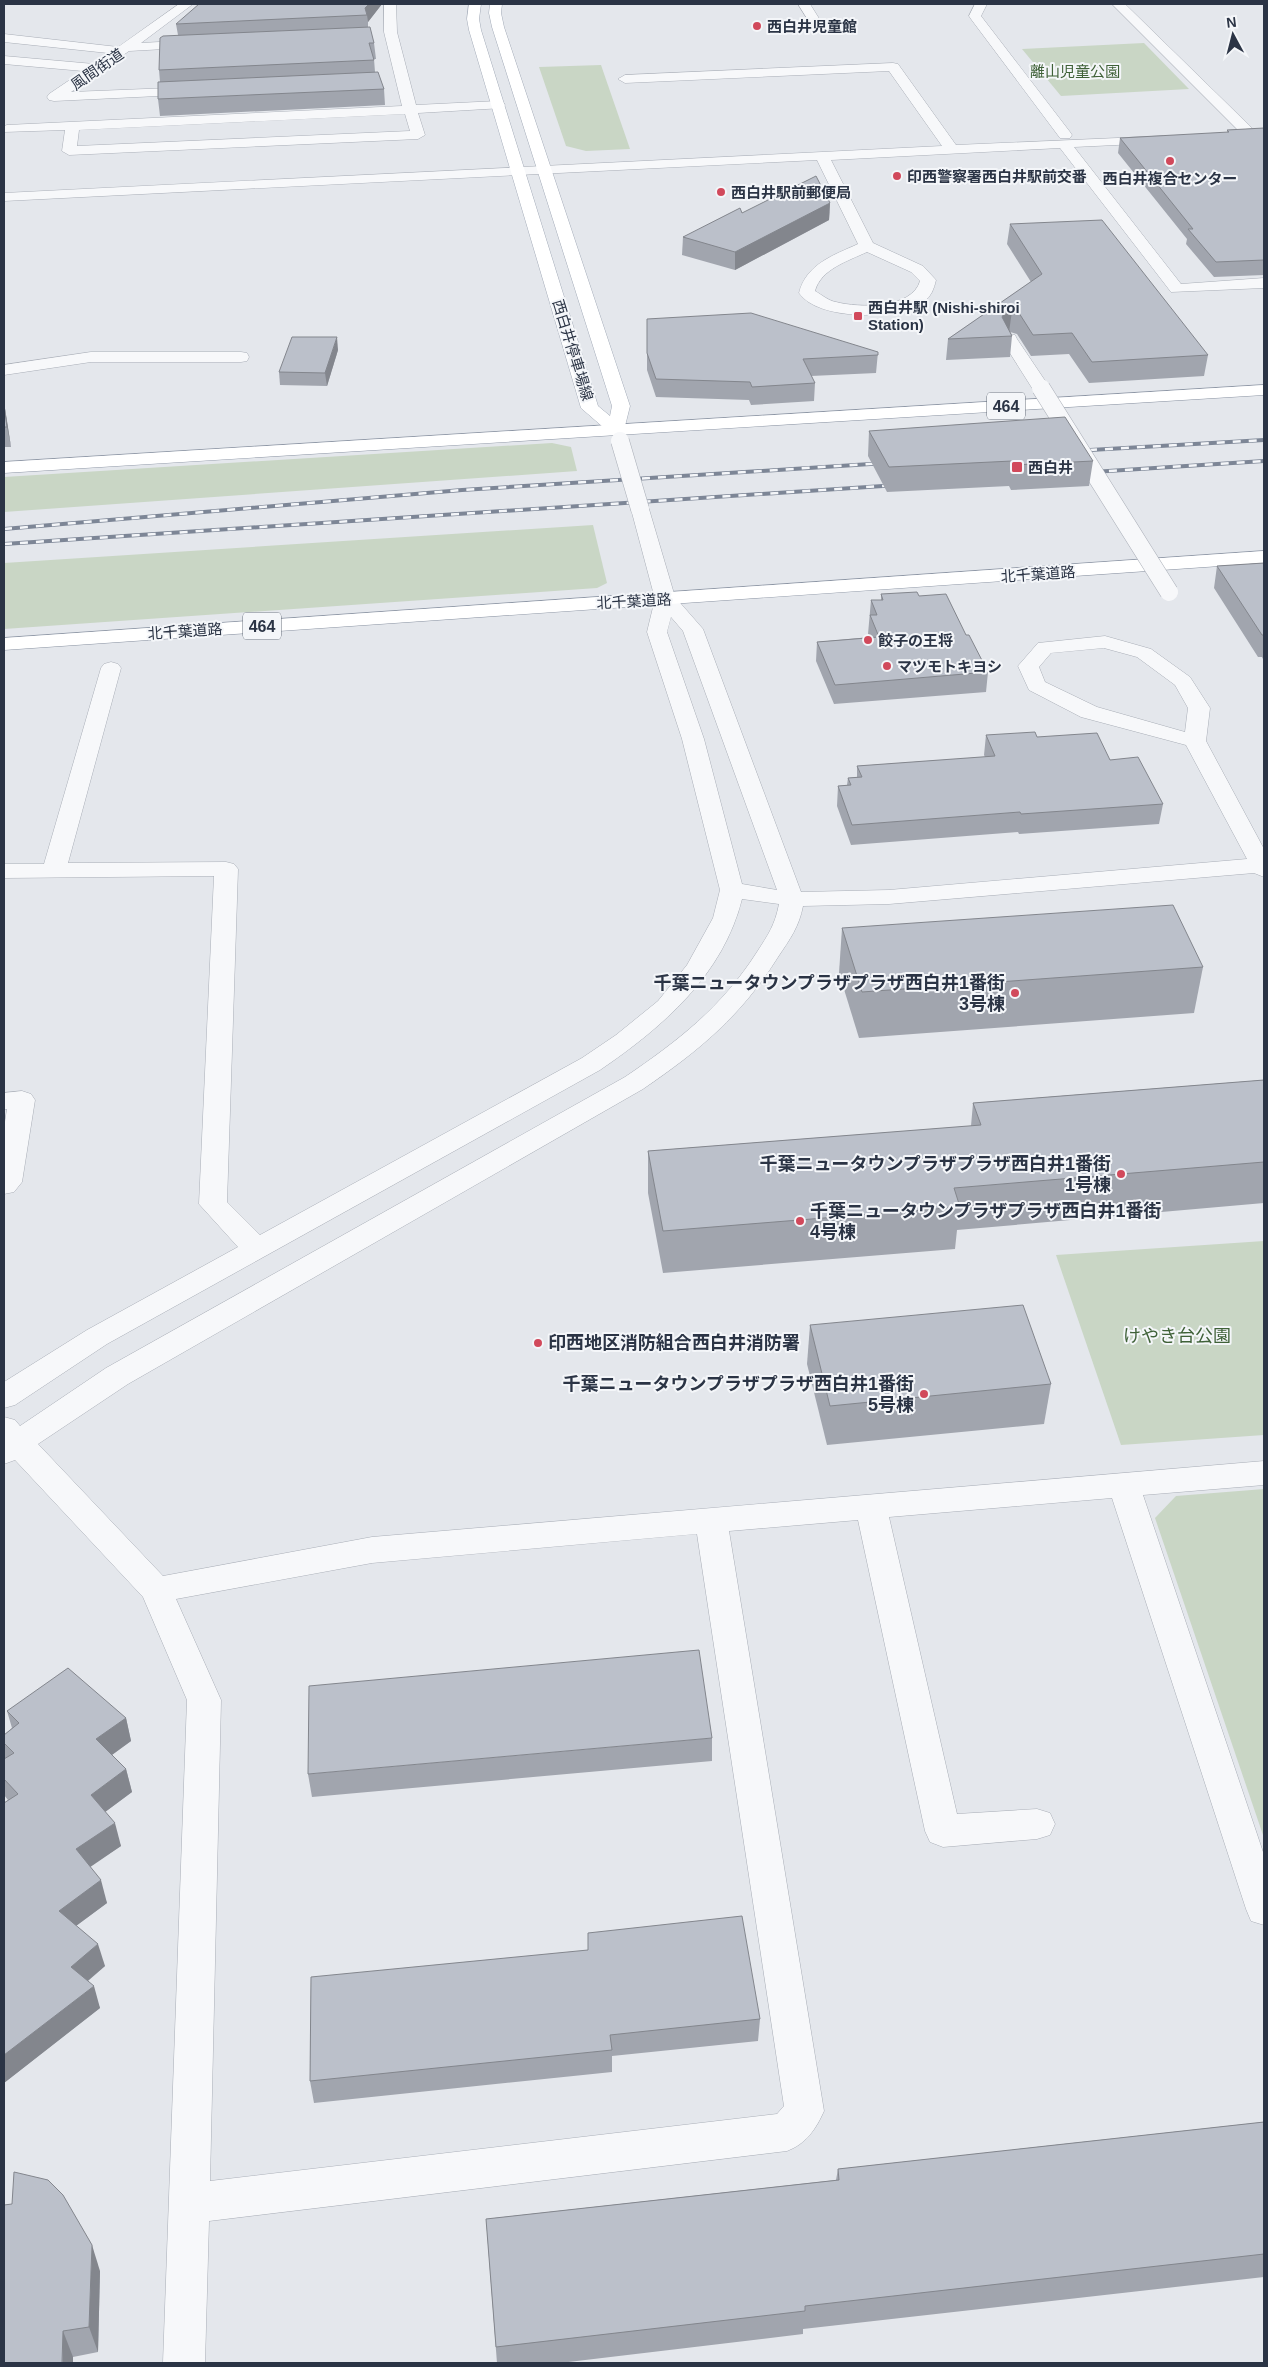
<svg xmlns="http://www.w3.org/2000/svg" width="1268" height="2367" font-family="Helvetica,'Noto Sans JP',sans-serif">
<rect width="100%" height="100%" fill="#e4e7ec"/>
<g fill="#c9d6c5">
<polygon points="1144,43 1189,89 1061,96 1022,49"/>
<polygon points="601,65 630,149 586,151 566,146 539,67"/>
<polygon points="552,443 571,447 577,471 4,512 4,477"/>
<polygon points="593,525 607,583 597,588 4,629 4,563"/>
<polygon points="1264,1241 1264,1435 1121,1445 1056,1255"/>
<polygon points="1264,1489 1264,1838 1155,1518 1176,1496"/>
</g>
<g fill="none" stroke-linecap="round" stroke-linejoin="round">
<defs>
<g id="minor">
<polygon points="179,4 193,4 141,43 196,40 203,44 201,47 129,51 71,92 195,87 200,88 202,91 200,94 54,101 49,100 47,97 49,94 83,71 4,64 4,56 94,64 108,53 4,42 4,34 118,47"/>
<path d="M384,4h12l1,28 19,73 82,-4 5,1 2,3 -2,3 -85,5 7,22 -7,4 -349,16 -7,-4 3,-21 -61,2v-6l3,-1 395,-19 -18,-74zM405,114l5,17 -333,15 2,-16z"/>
<polygon points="798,4 810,4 820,20 818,23 810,23"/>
<polygon points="975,4 987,4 981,16 1070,132 1072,135 1070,138 1060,138 971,19 969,16"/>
<polygon points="1112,4 1125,4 1255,131 1257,134 1255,137 1245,137"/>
<path d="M893,63l5,1 58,81 207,-9 2,3 -2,3 -5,1 -84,4 107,137 83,-6v10l-93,4 -111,-144 -229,12 42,83 50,23 13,14c-2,9 -5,17 -13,22 -26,18 -105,19 -124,-9 7,-29 35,-38 59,-49l-41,-84 -813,41v-8l938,-47 -53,-75 -264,12 -7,-4 7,-4zM867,252l44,20 9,9c-8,28 -61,27 -84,21 -7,-1 -14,-7 -21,-11 6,-22 33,-30 52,-39z"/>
<polygon points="1009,334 1015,335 1017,339 1050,388 1047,392 1035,392 1032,388 1001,339 1003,335"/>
<polygon points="91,352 241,352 247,353 249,357 247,361 241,362 91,362 4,375 4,365"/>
<path d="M640,503l7,2 2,4 26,88 28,32 98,263 88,-2 358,-31 -61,-114 -105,-28 -52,-27 -11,-24 20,-23 67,-7 46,13 39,28 20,31 -4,33 58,108v28l-10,-4 -365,31 -86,2c-4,21 -13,33 -25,51 -37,59 -78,93 -135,132l-515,295 -90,60 125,132 209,-39 892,-76v24l-121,10 121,360v70l-13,-4 -5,-12 -134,-411 -223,19 68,297 80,-5 13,4 5,11 -5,11 -13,4 -94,8 -13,-5 -5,-11 -67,-311 -129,11 95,580c-8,18 -18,33 -37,40l-578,70 -4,142h-42l24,-663 -44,-103 -128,-137 -11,4v-47l11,3 5,6 86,-58 519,-291c53,-36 97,-70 132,-125 11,-17 18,-27 22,-48l-37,-5c-19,76 -79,128 -142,171l-493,274 -92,61 -11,3v-26l83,-52 151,-83 -39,-43 15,-328 -210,2v-14h40l57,-196 3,-4 7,-2 7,2 3,4 -53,195 158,-1 8,2 4,5 -11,333 33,33 322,-177 34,-23 42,-34 29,-36 26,-47 7,-28 -38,-151 -35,-107 8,-33 -24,-90 2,-4zM671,617l12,14 94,259 -35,-6 -38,-145 -37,-107zM1104,648l33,9 38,28 13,23 -3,24 -88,-25 -52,-25 -6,-15 12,-14zM697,1534l87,572 -7,8 -567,67 11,-481 -45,-101 196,-36z"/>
<polygon points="22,1091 31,1094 35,1100 22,1182 14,1192 4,1194 4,1128 7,1109 4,1109 4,1093"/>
</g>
<polygon id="major" points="469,4 481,4 479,19 481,30 598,406 610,416 612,406 492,27 489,13 490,4 502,4 501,13 504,27 630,406 623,434 611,434 581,408 469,30 467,19"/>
<g id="highway">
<polygon points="1264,385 1264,395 4,473 4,462"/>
<polygon points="1264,551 1264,563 4,650 4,638"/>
</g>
</defs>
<use href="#minor" stroke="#a9aeb7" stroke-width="1"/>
<use href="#major" stroke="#a3abb8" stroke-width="1"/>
<use href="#highway" stroke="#8b94a3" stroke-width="1"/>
<use href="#minor" fill="#f7f8fa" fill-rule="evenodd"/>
<use href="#major" fill="#fff" fill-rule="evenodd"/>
<use href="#highway" fill="#fff" fill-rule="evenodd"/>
<defs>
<g id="rail">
<polyline points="1073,451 1264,440"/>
<polyline points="1077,473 1264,461"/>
<polyline points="4,529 462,490 886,463"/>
<polyline points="4,544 898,485"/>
</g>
</defs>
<use href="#rail" stroke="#7d8696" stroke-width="4"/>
<use href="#rail" stroke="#f4f6f9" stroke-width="2.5" stroke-dasharray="8" stroke-linecap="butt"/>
<defs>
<g id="minor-bridge">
<polyline points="1041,388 1169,592"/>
<polyline points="620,441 640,509"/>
</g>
</defs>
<use href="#minor-bridge" stroke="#a9aeb7" stroke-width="19" stroke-linecap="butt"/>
<use href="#minor-bridge" stroke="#f7f8fa" stroke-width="18"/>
</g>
<g fill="#a1a5ae">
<polygon points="382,4 368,22 368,27 374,43 376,59 374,59 375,72 384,89 385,105 160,116 158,99 160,82 159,70 178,35 176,24"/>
<polygon points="1264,128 1264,275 1214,277 1186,244 1187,239 1118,153 1120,138 1227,133 1227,130"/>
<polygon points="830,203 829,220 735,270 682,255 683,237 742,213"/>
<polygon points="1010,224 1208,355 1204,376 1089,383 1069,354 1031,356 1017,334 1010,332 1012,336 1010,357 946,360 948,339 1031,282 1007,244"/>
<polygon points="647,319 878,352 876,373 811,376 815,383 814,401 751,405 749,400 656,397 647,370"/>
<polygon points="338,350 327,386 280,385 279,372"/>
<polygon points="4,402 11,447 4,447"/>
<polygon points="869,431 1093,461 1089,486 1011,490 1009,486 887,492 868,456"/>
<polygon points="1264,563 1264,661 1262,657 1258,657 1214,588 1217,566"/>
<polygon points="881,594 919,596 966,635 988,672 986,692 834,704 816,661 817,642 870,637 868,634 871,600 881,600"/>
<polygon points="986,735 1037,737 1110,760 1163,804 1159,824 1019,834 1018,832 851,845 837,806 838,786 847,785 848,778 857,777 857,766 985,757 984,755"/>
<polygon points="842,928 1203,967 1194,1013 859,1038 839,973"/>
<polygon points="1264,1080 1264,1203 957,1230 955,1249 663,1273 648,1193 648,1151 971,1126 973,1103"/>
<polygon points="810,1325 1051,1384 1044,1424 827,1445 807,1364"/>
<polygon points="7,1711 126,1718 131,1741 112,1755 126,1769 132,1792 105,1812 121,1846 90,1866 107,1903 76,1926 105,1966 88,1981 100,2008 4,2083 4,1803 8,1800 4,1795 4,1759 5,1758 4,1752 4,1735 12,1728"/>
<polygon points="712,1738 712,1761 312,1797 308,1774"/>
<polygon points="311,1977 760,2019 758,2041 612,2056 612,2072 314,2103 310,2081"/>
<polygon points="1264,2122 1264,2277 803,2329 803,2334 560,2363 497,2363 486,2219 836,2180 838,2169"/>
<polygon points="100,2271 98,2352 73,2357 73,2363 4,2363"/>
</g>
<g fill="#83868d">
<polygon points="369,4 382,4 368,22 367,15 365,8"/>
<polygon points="830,203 829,220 735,270 735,252"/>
<polygon points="1012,311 1009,332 1002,317 1005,312"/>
<polygon points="337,337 338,350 327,386 325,373"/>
<polygon points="4,402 11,447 7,427"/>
<polygon points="126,1718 131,1741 102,1762 96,1739"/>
<polygon points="126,1769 132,1792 97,1818 91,1795"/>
<polygon points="115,1823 121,1846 83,1872 76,1849"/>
<polygon points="101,1880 107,1903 65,1934 59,1911"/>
<polygon points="98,1944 105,1966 78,1989 71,1967"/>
<polygon points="94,1986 100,2008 4,2083 4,2055"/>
<polygon points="92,2245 100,2271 98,2352 89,2327"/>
<polygon points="63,2331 73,2357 73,2363 63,2363"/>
</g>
<g fill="#bbc0ca" stroke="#83868d">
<polygon points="199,4 369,4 365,8 367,15 176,24"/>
<polygon points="370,27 374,43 369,43 374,60 159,70 160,38 163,36"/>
<polygon points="378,72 384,89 158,99 158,82"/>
<polygon points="1264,128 1264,260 1216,262 1188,229 1193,229 1120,138 1229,132 1227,130"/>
<polygon points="816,176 830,203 735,252 683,237 740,208 742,213"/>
<polygon points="1102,220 1208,355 1092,362 1072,333 1033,335 1019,313 1012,311 1005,312 1002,317 1012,336 948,339 1042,274 1010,224"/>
<polygon points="751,313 878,352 878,355 803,359 815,383 752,387 750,382 656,379 647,353 647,319"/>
<polygon points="292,337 337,337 325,373 279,372"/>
<polygon points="4,406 7,427 4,427"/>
<polygon points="1065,417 1093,461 1014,465 1012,461 889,467 869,431"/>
<polygon points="1264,563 1264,635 1262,635 1217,566"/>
<polygon points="917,592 919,596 946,594 966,635 969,635 988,672 835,685 817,642 879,637 870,615 877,615 871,600 883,600 881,594"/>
<polygon points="1035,732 1037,737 1097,733 1110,760 1138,757 1163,804 1021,814 1020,812 852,825 838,786 851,785 848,778 862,777 857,766 995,756 986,735"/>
<polygon points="1173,905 1203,967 862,992 842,928"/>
<polygon points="1264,1080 1264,1162 954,1188 960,1207 663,1231 648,1151 981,1125 973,1103"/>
<polygon points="1023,1305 1051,1384 830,1406 810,1325"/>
<polygon points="699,1650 712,1738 308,1774 309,1686"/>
<polygon points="68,1668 126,1718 96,1739 126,1769 91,1795 115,1823 76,1849 101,1880 59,1911 98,1944 71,1967 94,1986 4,2055 4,1803 18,1794 4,1779 4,1759 14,1753 4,1743 4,1735 19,1723 7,1711"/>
<polygon points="742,1916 760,2019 610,2035 612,2050 310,2081 311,1977 588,1950 588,1933"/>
<polygon points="1264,2122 1264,2254 805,2306 805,2311 496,2347 486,2219 839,2180 838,2169"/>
<polygon points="14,2172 48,2180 63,2195 92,2245 89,2327 63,2331 62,2363 4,2363 4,2205 12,2204"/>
</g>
<g fill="#d1495b" stroke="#f4f6f9" stroke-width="2">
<circle cx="757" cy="26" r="5"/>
<circle cx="1170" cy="161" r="5"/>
<circle cx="897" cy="176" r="5"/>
<circle cx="721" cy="192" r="5"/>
<rect x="853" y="311" width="10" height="10" rx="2.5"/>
<rect x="1011" y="461" width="12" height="12" rx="2.5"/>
<circle cx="868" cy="640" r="5"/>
<circle cx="887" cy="666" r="5"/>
<circle cx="1015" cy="993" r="5"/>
<circle cx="1121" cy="1174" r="5"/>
<circle cx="800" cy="1221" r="5"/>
<circle cx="538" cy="1343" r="5"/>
<circle cx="924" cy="1394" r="5"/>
</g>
<g text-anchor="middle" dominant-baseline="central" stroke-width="4" stroke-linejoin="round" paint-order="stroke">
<g font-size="15" font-weight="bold" fill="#2b3445" stroke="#f4f6f9" text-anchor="start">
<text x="767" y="26">西白井児童館</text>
<text x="907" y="176">印西警察署西白井駅前交番</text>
<text x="1170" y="178" text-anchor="middle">西白井複合センター</text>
<text x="731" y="192">西白井駅前郵便局</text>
<text x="868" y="307">西白井駅 (Nishi-shiroi<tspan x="868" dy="17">Station)</tspan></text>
<text x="1028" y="467">西白井</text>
<text x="878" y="640">餃子の王将</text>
<text x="897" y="666">マツモトキヨシ</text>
</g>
<g font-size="15" fill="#2b3445" stroke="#f4f6f9">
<text transform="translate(97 69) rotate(-35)">風間街道</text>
<text transform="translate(573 350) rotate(73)">西白井停車場線</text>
<text transform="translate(1038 574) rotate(-4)">北千葉道路</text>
<text transform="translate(634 601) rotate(-3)">北千葉道路</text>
<text transform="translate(185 631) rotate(-4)">北千葉道路</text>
</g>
<g font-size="15" fill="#3f6138" stroke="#f4f6f9">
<text x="1075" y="71">離山児童公園</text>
</g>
<g fill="#f4f6f9" stroke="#676e7b" stroke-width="1">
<rect x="987" y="392.5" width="38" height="27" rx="4"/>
<rect x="243" y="612.5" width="38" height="27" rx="4"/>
</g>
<g font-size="16" font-weight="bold" fill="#2b3445">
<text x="1006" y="406">464</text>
<text x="262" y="626">464</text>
</g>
<g font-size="18" font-weight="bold" fill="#2b3445" stroke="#f4f6f9" text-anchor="end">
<text x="1005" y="983">千葉ニュータウンプラザプラザ西白井1番街<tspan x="1005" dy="21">3号棟</tspan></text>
<text x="1111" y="1164">千葉ニュータウンプラザプラザ西白井1番街<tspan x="1111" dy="21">1号棟</tspan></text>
<text x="810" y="1211" text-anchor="start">千葉ニュータウンプラザプラザ西白井1番街<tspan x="810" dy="21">4号棟</tspan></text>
<text x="548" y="1343" text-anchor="start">印西地区消防組合西白井消防署</text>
<text x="914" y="1384">千葉ニュータウンプラザプラザ西白井1番街<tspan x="914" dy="21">5号棟</tspan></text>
</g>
<g font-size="18" fill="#3f6138" stroke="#f4f6f9">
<text x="1177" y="1336">けやき台公園</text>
</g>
</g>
<rect width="1268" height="2367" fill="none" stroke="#2b3445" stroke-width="10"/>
<g transform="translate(1233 35) rotate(353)" stroke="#f4f6f9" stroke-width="4" paint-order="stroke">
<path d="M0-4L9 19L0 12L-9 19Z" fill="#2b3445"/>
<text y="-8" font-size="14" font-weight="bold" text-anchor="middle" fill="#2b3445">N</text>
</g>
</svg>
